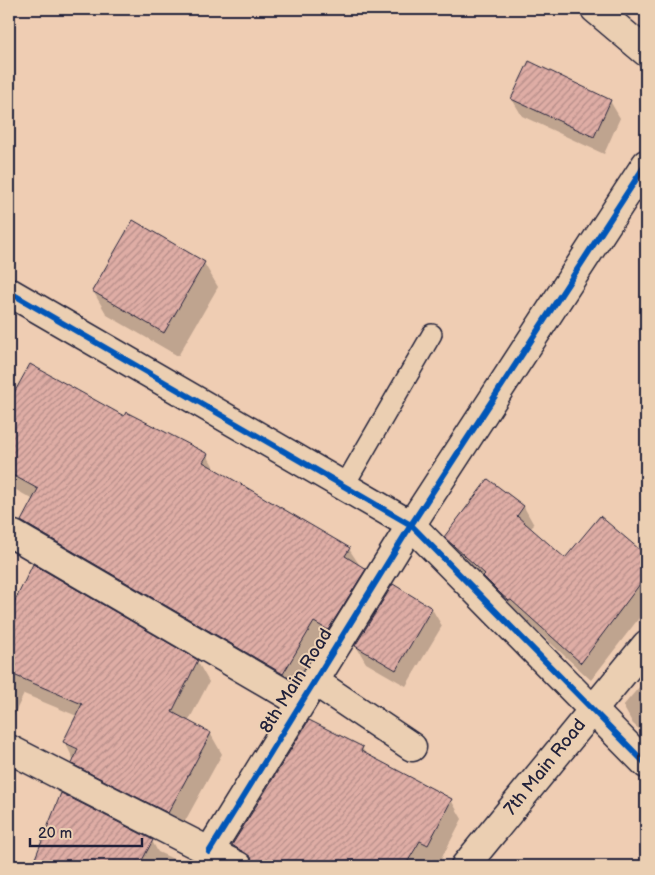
<svg xmlns="http://www.w3.org/2000/svg" width="655" height="875" font-family="'Balsamiq Sans',sans-serif">
<defs>
<pattern id="building-hatch" width="6" height="6" patternUnits="userSpaceOnUse" patternTransform="scale(1.25)"><rect width="6" height="6" fill="#dfada5"/><path d="M-1 1l2-2M0 6l6-6M5 7l2-2" fill="none" stroke="#b48c88"/></pattern>
</defs>
<rect width="100%" height="100%" fill="#efcdb3"/>
<filter id="ink" filterUnits="userSpaceOnUse"><feTurbulence type="fractalNoise" baseFrequency=".02" numOctaves="2"/><feDisplacementMap in="SourceGraphic" scale="10" xChannelSelector="R" yChannelSelector="G"/><feConvolveMatrix kernelMatrix="1 2 1 2 8 2 1 2 1" color-interpolation-filters="sRGB"/></filter>
<g filter="url(#ink)">
<g fill="#0003">
<polygon points="512,99 610,101 620,118 604,154 522,116"/>
<polygon points="204,263 218,287 178,356 107,315 93,291"/>
<polygon points="30,366 125,417 207,455 216,471 349,549 376,590 295,693 34,542 23,521 34,500 9,486 9,405"/>
<polygon points="488,480 524,507 534,525 530,529 566,559 600,518 646,556 646,609 591,680 521,616 520,618 456,554 446,537"/>
<polygon points="9,594 197,661 209,682 188,722 210,733 222,754 179,832 85,784 65,742 77,716 24,694 11,721 9,720"/>
<polygon points="432,609 442,626 406,686 366,663 356,646"/>
<polygon points="646,679 646,735 633,724 623,706"/>
<polygon points="309,722 362,748 367,756 451,800 462,819 439,863 431,859 427,866 244,865 233,845"/>
<polygon points="9,788 14,797 9,808"/>
<polygon points="61,795 152,841 158,852 189,866 33,866"/>
<polygon points="9,859 25,866 9,866"/>
</g>
<g fill="url(#building-hatch)" stroke="#22223b">
<polygon points="529,61 611,100 594,137 511,99"/>
<polygon points="133,220 205,262 164,333 92,291"/>
<polygon points="30,364 124,416 126,412 208,454 203,462 350,548 345,556 366,569 328,630 314,622 283,674 21,521 38,489 9,473 9,402"/>
<polygon points="488,479 524,506 517,516 565,558 600,516 646,555 646,576 581,663 511,600 509,601 501,594 483,576 485,574 444,537"/>
<polygon points="33,564 198,660 172,712 211,733 168,813 72,764 78,749 63,742 82,704 9,673 9,613"/>
<polygon points="393,584 432,608 396,670 355,646"/>
<polygon points="309,720 363,747 361,751 452,799 428,845 420,841 405,866 253,866 251,857 232,845"/>
<polygon points="61,793 153,840 139,866 32,866"/>
</g>
<g fill="none" stroke-linecap="round" stroke-linejoin="round">
<defs>
<polyline id="service" points="344,486 432,334"/>
<g id="minor">
<polyline points="595,9 646,52"/>
<polyline points="9,292 411,525 646,764"/>
<polyline points="14,535 300,702"/>
<polyline points="314,681 412,747"/>
<polyline points="9,749 238,866"/>
<polyline points="209,852 411,525 646,164"/>
<polyline points="465,866 646,645"/>
</g>
</defs>
<use href="#service" stroke="#22223b" stroke-width="22"/>
<use href="#minor" stroke="#22223b" stroke-width="31"/>
<use href="#service" stroke="#ebcfb2" stroke-width="19"/>
<use href="#minor" stroke="#ebcfb2" stroke-width="28"/>
<defs>
<g id="cycleway">
<polyline points="9,292 411,525 646,764"/>
<polyline points="209,852 411,525 646,164"/>
</g>
</defs>
<use href="#cycleway" stroke="#ebcfb2" stroke-width="9"/>
<use href="#cycleway" stroke="#0057b8" stroke-width="6"/>
</g>
</g>
<g text-anchor="middle" dominant-baseline="central" stroke-width="4" stroke-linejoin="round" paint-order="stroke">
<g font-size="18" fill="#22223b" stroke="#ebcfb2">
<text transform="translate(296 681) rotate(-58)">8th Main Road</text>
<text transform="translate(545 767) rotate(-51)">7th Main Road</text>
</g>
</g>
<rect width="655" height="875" fill="none" stroke="#ebcfb2" stroke-width="30"/>
<rect x="15" y="15" width="625" height="845" fill="none" stroke="#22223b" stroke-width="2" filter="url(#ink)"/>
<path d="M30 838v8h112v-8" fill="none" stroke="#22223b" stroke-width="2.5"/>
<text x="38" y="838" font-size="15" fill="#22223b" stroke="#ebcfb2" stroke-width="4" paint-order="stroke">20 m</text>
</svg>
